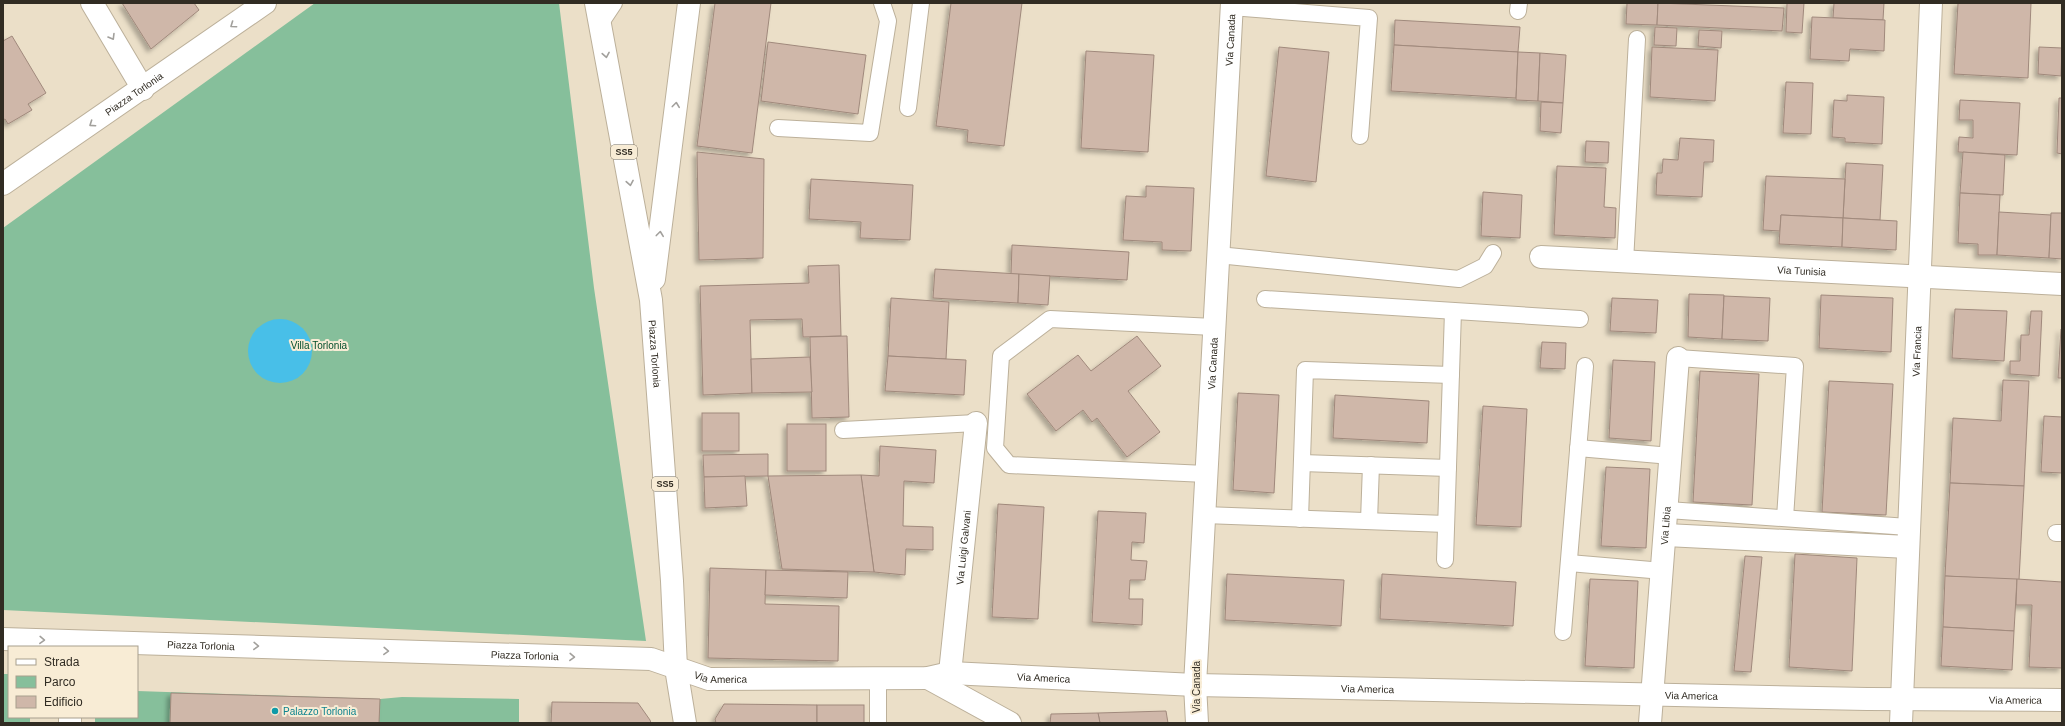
<svg xmlns="http://www.w3.org/2000/svg" width="2065" height="726" font-family="Helvetica,sans-serif">
<defs>
<filter id="shadow"><feDropShadow dx="-3.5" dy="3.5" stdDeviation="2" flood-color="#0004"/></filter>
</defs>
<rect width="100%" height="100%" fill="#ebdfc8"/>
<g fill="#86bf9b">
<polygon points="315,3 559,3 594,288 646,641 3,610 3,228"/>
<polygon points="3,674 9,674 9,717 30,717 30,723 3,723"/>
<polygon points="137,691 380,699 402,697 519,699 519,723 95,723 95,717 137,717"/>
</g>
<circle fill="#48bfe8" cx="280" cy="351" r="32"/>
<g fill="#cfb7a9" stroke="#a0897c" filter="url(#shadow)">
<polygon points="122,3 194,3 199,10 151,49"/>
<polygon points="715,3 771,3 752,153 697,146"/>
<polygon points="951,3 1022,3 1004,146 967,142 968,130 936,126"/>
<polygon points="1627,3 1658,3 1657,25 1626,24"/>
<polygon points="1658,3 1784,8 1782,31 1657,25"/>
<polygon points="1787,3 1804,3 1802,33 1786,32"/>
<polygon points="1834,3 1884,3 1883,20 1833,18"/>
<polygon points="1958,3 2031,3 2028,78 1954,74"/>
<polygon points="1812,17 1885,20 1884,51 1850,49 1849,61 1810,59"/>
<polygon points="1395,20 1520,27 1518,52 1394,45"/>
<polygon points="1655,27 1677,28 1676,46 1654,45"/>
<polygon points="1699,30 1722,31 1721,48 1698,46"/>
<polygon points="12,36 46,93 28,104 32,110 8,124 5,119 3,120 3,41"/>
<polygon points="768,42 866,55 858,114 761,101"/>
<polygon points="1394,45 1518,52 1516,98 1391,91"/>
<polygon points="1279,47 1329,52 1316,182 1266,176"/>
<polygon points="1652,47 1718,50 1715,101 1650,97"/>
<polygon points="2039,47 2062,48 2061,76 2038,74"/>
<polygon points="1086,51 1154,55 1148,152 1081,148"/>
<polygon points="1518,52 1540,53 1538,101 1516,100"/>
<polygon points="1540,53 1566,55 1563,103 1538,101"/>
<polygon points="1786,82 1813,83 1811,134 1783,133"/>
<polygon points="1847,95 1884,97 1882,144 1845,142 1845,138 1832,137 1834,100 1847,101"/>
<polygon points="2059,98 2062,98 2062,154 2057,153"/>
<polygon points="1960,100 2020,103 2017,155 1958,152 1959,137 1973,138 1973,120 1959,120"/>
<polygon points="1541,102 1563,103 1561,133 1540,131"/>
<polygon points="1680,138 1714,140 1713,162 1704,162 1702,197 1656,195 1657,173 1662,173 1663,159 1678,160"/>
<polygon points="1586,141 1609,142 1608,163 1585,162"/>
<polygon points="697,152 764,159 763,258 699,260"/>
<polygon points="1963,152 2005,155 2003,195 1960,193"/>
<polygon points="1846,163 1883,165 1880,220 1843,218"/>
<polygon points="1557,166 1606,168 1604,207 1616,208 1615,238 1554,235"/>
<polygon points="1766,176 1845,179 1843,218 1781,215 1780,231 1763,230"/>
<polygon points="811,179 913,185 910,240 860,238 861,222 809,219"/>
<polygon points="1146,186 1194,188 1191,251 1162,250 1162,242 1123,240 1126,196 1146,197"/>
<polygon points="1483,192 1522,195 1520,238 1481,236"/>
<polygon points="1960,193 2000,195 1997,255 1978,255 1978,244 1958,243"/>
<polygon points="1999,212 2051,215 2049,258 1997,255"/>
<polygon points="2051,213 2062,213 2062,259 2049,258"/>
<polygon points="1781,215 1843,218 1842,247 1779,244"/>
<polygon points="1843,218 1897,221 1896,250 1842,247"/>
<polygon points="1012,245 1129,252 1127,280 1011,274"/>
<polygon points="839,265 841,336 803,337 802,319 750,320 752,393 703,395 700,286 809,283 808,266"/>
<polygon points="935,269 1019,274 1018,303 933,298"/>
<polygon points="1019,274 1050,276 1048,305 1018,303"/>
<polygon points="1689,294 1724,295 1722,339 1688,337"/>
<polygon points="1821,295 1893,298 1891,352 1819,348"/>
<polygon points="1724,296 1770,298 1768,341 1722,339"/>
<polygon points="891,298 949,302 946,359 888,356"/>
<polygon points="1612,298 1658,300 1656,333 1610,331"/>
<polygon points="1955,309 2007,311 2004,361 1952,358"/>
<polygon points="2031,311 2042,311 2039,376 2010,374 2010,361 2020,361 2021,335 2029,335"/>
<polygon points="2061,329 2062,329 2062,378 2058,378"/>
<polygon points="847,336 849,417 812,418 810,337"/>
<polygon points="1137,336 1161,366 1128,391 1160,432 1127,457 1097,418 1092,422 1083,410 1056,431 1027,394 1078,355 1091,371"/>
<polygon points="1542,342 1566,343 1565,369 1540,368"/>
<polygon points="888,356 966,360 964,395 885,391"/>
<polygon points="810,357 812,392 752,393 751,359"/>
<polygon points="1613,360 1655,362 1651,441 1609,438"/>
<polygon points="1700,371 1759,374 1752,505 1693,502"/>
<polygon points="2003,380 2029,381 2024,486 1950,483 1953,418 2001,421"/>
<polygon points="1829,381 1893,384 1886,515 1822,512"/>
<polygon points="1238,393 1279,395 1274,493 1233,490"/>
<polygon points="1335,395 1429,401 1427,443 1333,438"/>
<polygon points="1483,406 1527,409 1521,527 1476,525"/>
<rect x="702" y="413" width="37" height="38"/>
<polygon points="2044,416 2062,417 2062,473 2041,472"/>
<rect x="787" y="424" width="39" height="47"/>
<polygon points="880,446 936,450 934,483 904,481 903,526 933,527 933,550 906,549 905,575 874,572 861,475 879,476"/>
<polygon points="768,454 768,476 704,477 703,455"/>
<polygon points="1606,467 1650,469 1646,548 1601,546"/>
<polygon points="861,475 874,572 782,569 768,476"/>
<polygon points="745,476 747,506 705,508 704,477"/>
<polygon points="1950,483 2024,486 2019,580 1945,576"/>
<polygon points="998,504 1044,507 1038,619 992,617"/>
<polygon points="1098,511 1146,513 1144,543 1132,542 1131,560 1147,561 1145,580 1130,580 1129,599 1143,599 1142,625 1092,622"/>
<polygon points="1795,554 1857,558 1852,671 1789,667"/>
<polygon points="1745,556 1762,557 1751,672 1734,671"/>
<polygon points="710,568 766,570 765,604 839,606 838,661 708,658"/>
<polygon points="766,570 848,572 847,598 765,595"/>
<polygon points="1227,574 1344,580 1341,626 1225,620"/>
<polygon points="1382,574 1516,582 1513,626 1380,619"/>
<polygon points="1945,576 2017,579 2014,631 1943,627"/>
<polygon points="1590,579 1638,581 1634,668 1585,666"/>
<polygon points="2017,579 2062,582 2062,668 2029,667 2032,605 2016,605"/>
<polygon points="1943,627 2014,631 2012,670 1941,666"/>
<polygon points="171,693 380,699 379,723 170,723"/>
<polygon points="552,702 638,703 650,720 651,723 551,723"/>
<polygon points="724,704 817,705 817,723 716,723 715,719"/>
<rect x="817" y="705" width="47" height="18"/>
<polygon points="1166,711 1168,723 1100,723 1098,713"/>
<polygon points="1098,713 1100,723 1050,723 1051,714"/>
</g>
<g fill="none" stroke-linecap="round" stroke-linejoin="round">
<defs>
<g id="service">
<polyline points="1231,7 1369,18 1360,136"/>
<polyline points="1518,11 1519,3"/>
<polyline points="600,24 614,3"/>
<polyline points="908,108 921,3"/>
<polyline points="778,128 870,133 888,21 882,3"/>
<polyline points="1218,255 1459,279 1485,266 1493,253"/>
<polyline points="1625,262 1637,39"/>
<polyline points="1265,299 1580,319"/>
<polyline points="1678,358 1795,366 1785,518"/>
<polyline points="843,430 976,423"/>
<polyline points="1578,448 1671,456"/>
<polyline points="1302,463 1448,468"/>
<polyline points="1206,474 1009,465 995,448 1001,356 1050,319 1214,327"/>
<polyline points="1668,510 1908,527"/>
<polyline points="1204,515 1446,524"/>
<polyline points="1300,519 1305,370 1451,375"/>
<polyline points="1369,521 1371,465"/>
<polyline points="2056,533 2062,533"/>
<polyline points="1445,560 1453,311"/>
<polyline points="1569,563 1663,571"/>
<polyline points="1563,632 1585,366"/>
<polyline points="878,723 878,678"/>
</g>
<g id="minor">
<polyline points="92,3 143,89"/>
<path id="s1" d="M3,184l262,-181"/>
<path id="s2" d="M1541,257l521,27"/>
<polyline points="1666,535 1908,547"/>
<path id="s3" d="M3,639l648,20 58,20 219,-1 22,-5 245,12 672,14 195,1"/>
<path id="s4" d="M950,673l26,-250"/>
<polyline points="928,678 1010,723"/>
<polyline points="70,717 70,723"/>
<path id="s5" d="M1197,723l-2,-38 37,-682"/>
<path id="s6" d="M1650,723l28,-365"/>
<path id="s7" d="M1901,723l30,-720"/>
</g>
<g id="primary">
<path id="s8" d="M596,3l55,297 21,281 4,87 9,55"/>
<polyline points="654,279 689,3"/>
</g>
</defs>
<use href="#service" stroke="#bcb09a" stroke-width="18"/>
<use href="#minor" stroke="#bcb09a" stroke-width="24"/>
<use href="#primary" stroke="#bcb09a" stroke-width="24"/>
<use href="#service" stroke="#fff" stroke-width="16"/>
<use href="#minor" stroke="#fff" stroke-width="22"/>
<use href="#primary" stroke="#fff" stroke-width="22"/>
</g>
<defs><path id="oneway-chevron" d="M-2-3.5L2.5 0L-2 3.5" fill="none" stroke-width="1.6" stroke-linecap="round" stroke-linejoin="round"/></defs>
<g stroke="#a2a09c">
<use href="#oneway-chevron" transform="translate(233 25) rotate(145)"/>
<use href="#oneway-chevron" transform="translate(112 37) rotate(59)"/>
<use href="#oneway-chevron" transform="translate(606 55) rotate(80)"/>
<use href="#oneway-chevron" transform="translate(676 105) rotate(-83)"/>
<use href="#oneway-chevron" transform="translate(92 124) rotate(146)"/>
<use href="#oneway-chevron" transform="translate(630 183) rotate(80)"/>
<use href="#oneway-chevron" transform="translate(660 234) rotate(-83)"/>
<use href="#oneway-chevron" transform="translate(42 640) rotate(2)"/>
<use href="#oneway-chevron" transform="translate(256 646) rotate(2)"/>
<use href="#oneway-chevron" transform="translate(386 651) rotate(2)"/>
<use href="#oneway-chevron" transform="translate(572 657) rotate(2)"/>
</g>
<circle fill="#0f9aa8" stroke="#f8ecd5" stroke-width="1.5" cx="275" cy="711" r="4"/>
<g text-anchor="middle" dominant-baseline="central" stroke-width="4" stroke-linejoin="round" paint-order="stroke">
<g fill="#f8ecd5" stroke="#6d6658" stroke-width="1">
<rect x="611" y="145" width="26" height="14" rx="3"/>
<rect x="652" y="477" width="26" height="14" rx="3"/>
</g>
<g font-size="9" font-weight="bold" fill="#312c23">
<text x="624" y="152">SS5</text>
<text x="665" y="484">SS5</text>
</g>
<g font-size="10" fill="#312c23" stroke="#f8ecd5">
<text stroke="none"><textPath href="#s5" startOffset="684">Via Canada</textPath></text>
<text stroke="none"><textPath href="#s1" startOffset="159">Piazza Torlonia</textPath></text>
<text stroke="none"><textPath href="#s2" startOffset="261">Via Tunisia</textPath></text>
<text stroke="none"><textPath href="#s7" startOffset="372">Via Francia</textPath></text>
<text stroke="none"><textPath href="#s8" startOffset="356">Piazza Torlonia</textPath></text>
<text stroke="none"><textPath href="#s5" startOffset="360">Via Canada</textPath></text>
<text stroke="none"><textPath href="#s6" startOffset="198">Via Libia</textPath></text>
<text stroke="none"><textPath href="#s4" startOffset="126">Via Luigi Galvani</textPath></text>
<text stroke="none"><textPath href="#s3" startOffset="198">Piazza Torlonia</textPath></text>
<text stroke="none"><textPath href="#s3" startOffset="522">Piazza Torlonia</textPath></text>
<text stroke="none"><textPath href="#s3" startOffset="721">Via America</textPath></text>
<text stroke="none"><textPath href="#s3" startOffset="1045">Via America</textPath></text>
<text transform="translate(1196 687) rotate(-90)">Via Canada</text>
<text stroke="none"><textPath href="#s3" startOffset="1369">Via America</textPath></text>
<text stroke="none"><textPath href="#s3" startOffset="1693">Via America</textPath></text>
<text stroke="none"><textPath href="#s3" startOffset="2017">Via America</textPath></text>
</g>
<g font-size="10" fill="#024e2c" stroke="#f8ecd5">
<text x="319" y="345">Villa Torlonia</text>
</g>
<g font-size="10" fill="#0d838f" stroke="#f8ecd5" text-anchor="start">
<text x="283" y="711">Palazzo Torlonia</text>
</g>
</g>
<rect width="2065" height="726" fill="none" stroke="#312c23" stroke-width="8"/>
<rect x="8" y="646" width="130" height="72" fill="#f8ecd5" stroke="#a89f8e"/>
<rect x="16" y="659" width="20" height="6" fill="#ffffff" stroke="#a89f8e"/>
<text x="44" y="666" font-size="12" fill="#312c23">Strada</text>
<rect x="16" y="676" width="20" height="12" fill="#86bf9b" stroke="#a89f8e"/>
<text x="44" y="686" font-size="12" fill="#312c23">Parco</text>
<rect x="16" y="696" width="20" height="12" fill="#cfb7a9" stroke="#a89f8e"/>
<text x="44" y="706" font-size="12" fill="#312c23">Edificio</text>
</svg>
